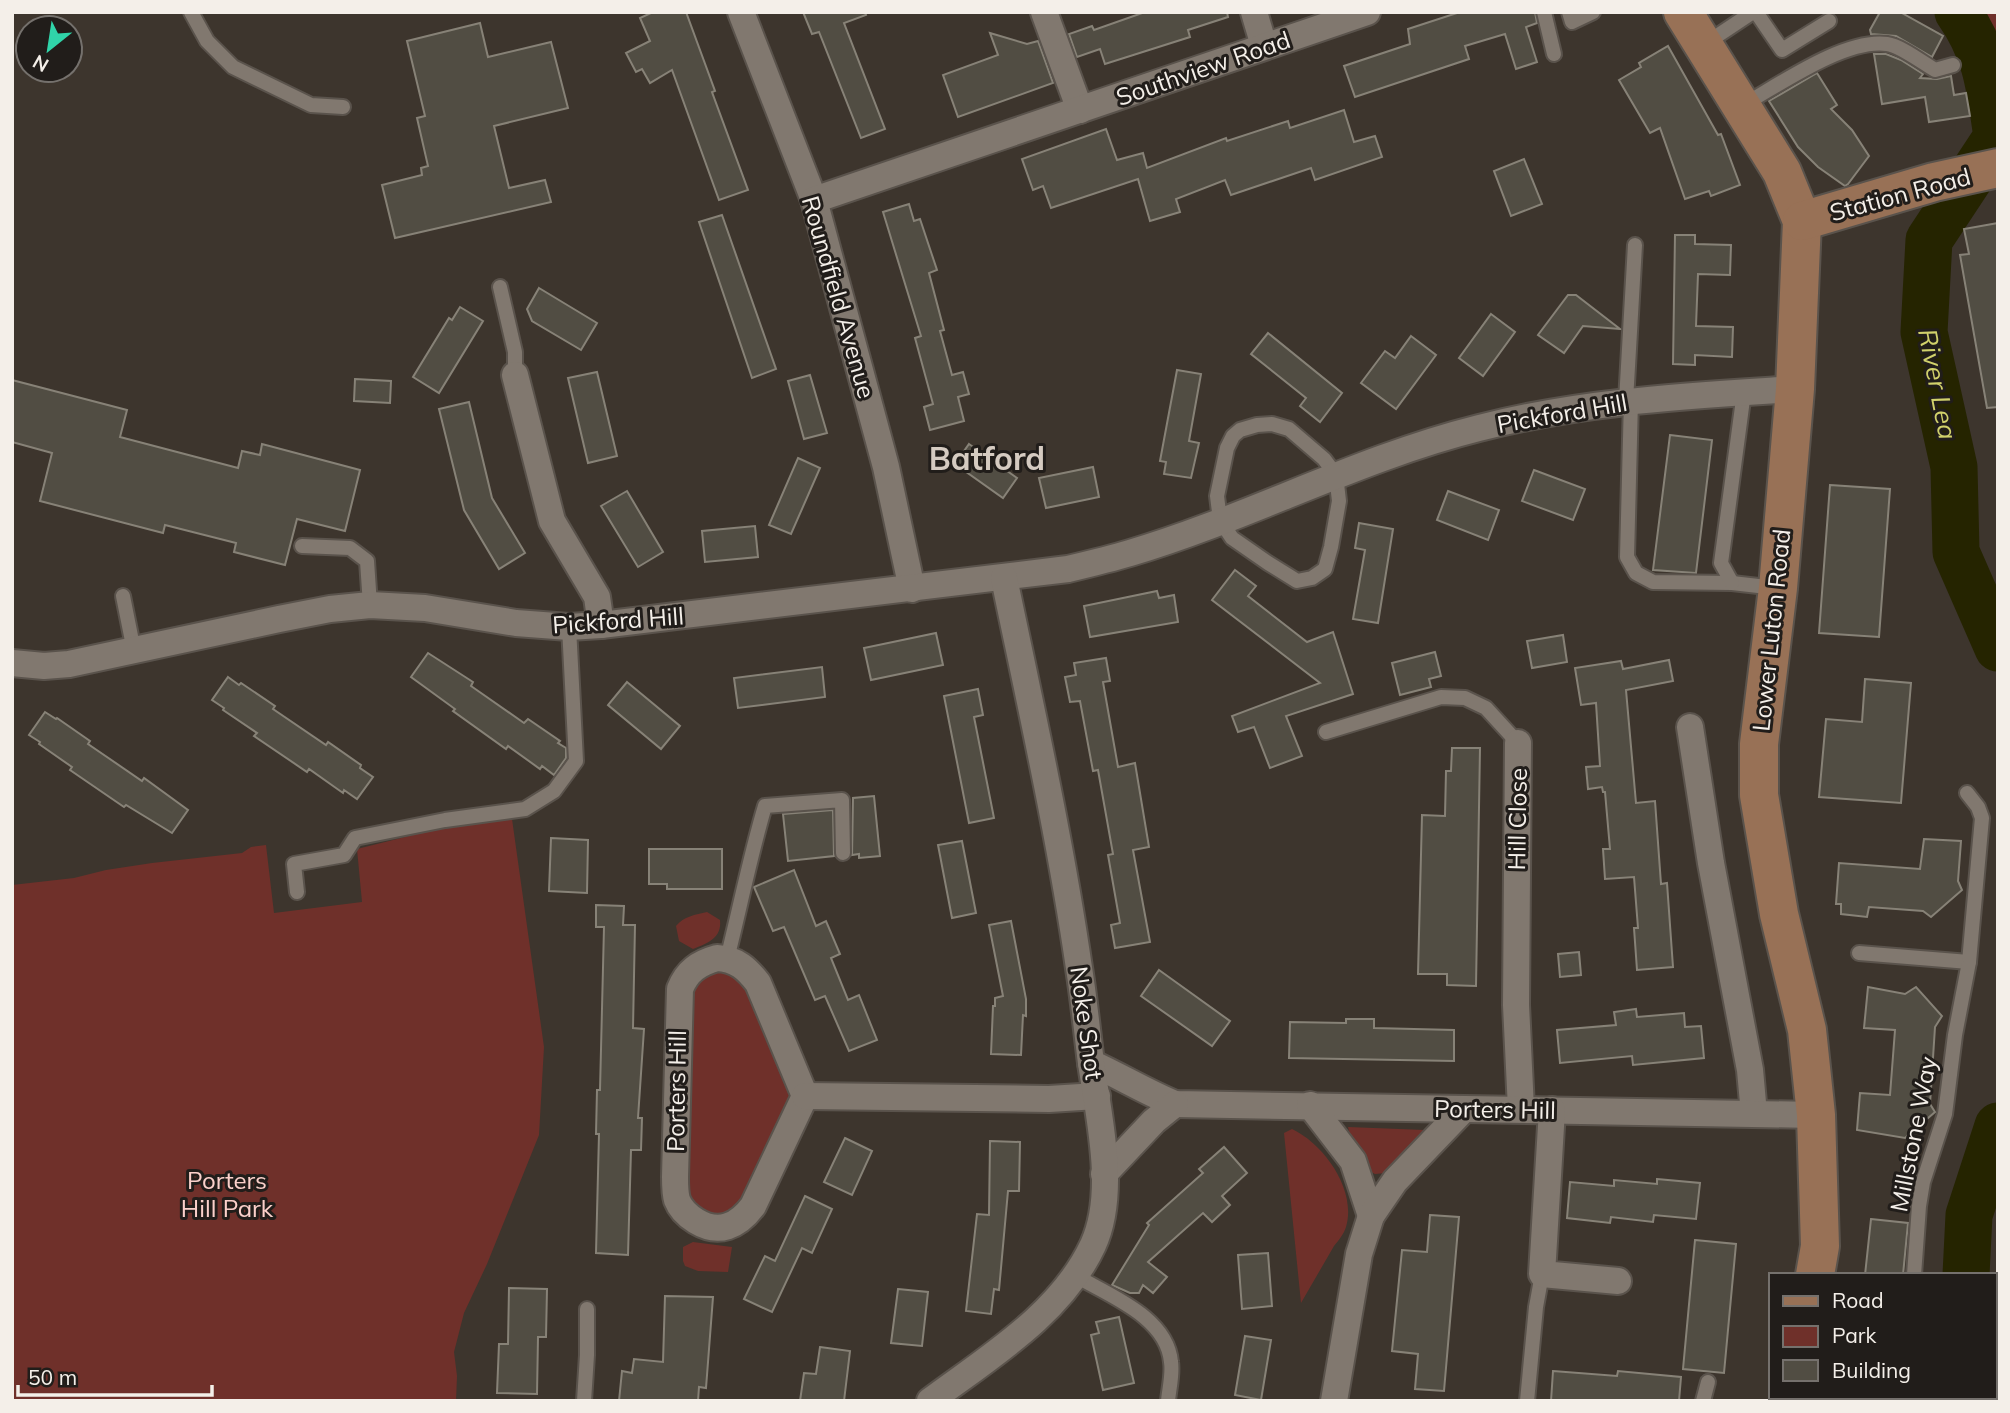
<svg xmlns="http://www.w3.org/2000/svg" width="2010" height="1413" font-family="Mulish,sans-serif">
<rect width="100%" height="100%" fill="#3d352d"/>
<g fill="#6f302a">
<polygon points="1968,12 1998,12 1998,97 1993,61 1982,29"/>
<polygon points="512,819 544,1047 539,1135 487,1264 464,1313 454,1352 457,1376 456,1401 12,1401 12,885 74,878 106,870 152,863 242,853 251,847 266,845 274,913 362,902 357,849 465,822"/>
<path d="M707,912l13,8c2,18 -12,23 -27,29l-14,-8 -3,-15c8,-10 19,-11 31,-14z"/>
<path d="M724,971l16,7 11,15 41,102 -38,91 -22,28c-21,4 -30,-1 -44,-17l-2,-205 23,-19z"/>
<polygon points="1348,1127 1425,1130 1421,1139 1386,1173 1375,1174 1369,1171 1351,1139"/>
<path d="M1292,1129c32,15 65,61 54,98 -2,7 -8,14 -12,19 -11,19 -22,38 -33,57l-17,-170z"/>
<polygon points="693,1242 732,1247 728,1272 698,1271 685,1266 683,1261 683,1247"/>
</g>
<g fill="none" stroke-linecap="round" stroke-linejoin="round">
<g stroke="#252400" stroke-width="47">
<path d="M1958,12c29,41 32,77 39,125l-68,103 -5,92 30,135 2,85 42,96"/>
<polyline points="1966,1275 1969,1215 1998,1126"/>
<polyline points="1960,1401 1961,1397"/>
</g>
</g>
<g fill="#514d43" stroke="#878277" stroke-width="2">
<polygon points="653,12 686,12 715,91 712,92 748,190 719,200 672,70 650,83 642,69 636,72 626,53 650,41 640,18"/>
<polygon points="803,12 865,12 866,15 844,23 885,129 861,138 819,32 812,34"/>
<polygon points="1145,12 1227,12 1228,17 1188,30 1190,37 1105,64 1100,49 1077,57 1069,34 1092,26 1094,30"/>
<polygon points="1460,12 1535,12 1537,23 1526,27 1537,62 1516,69 1505,34 1465,46 1469,59 1355,97 1344,66 1410,44 1408,29"/>
<polygon points="1880,12 1900,12 1943,36 1932,57 1896,36 1871,34 1870,30"/>
<polygon points="480,23 488,57 551,42 568,108 494,126 509,188 545,180 551,202 395,238 382,185 422,175 421,168 428,166 417,118 425,116 407,41"/>
<polygon points="990,33 1027,44 1038,41 1053,83 958,117 943,75 998,55"/>
<polygon points="1668,46 1718,135 1721,134 1740,185 1711,196 1709,191 1685,199 1660,128 1650,133 1619,80 1641,67 1639,63"/>
<polygon points="1874,54 1886,54 1901,60 1923,74 1920,78 1937,79 1951,76 1954,95 1966,93 1970,116 1929,122 1925,97 1882,104"/>
<polygon points="1817,73 1837,105 1831,109 1852,130 1869,156 1848,184 1845,186 1818,167 1798,147 1769,101"/>
<polygon points="1344,110 1354,142 1375,136 1382,157 1315,180 1311,168 1231,195 1225,180 1176,199 1180,212 1150,221 1138,179 1051,208 1043,186 1033,190 1022,159 1106,129 1117,160 1143,153 1147,168 1226,138 1227,141 1288,121 1290,128"/>
<polygon points="1524,159 1542,204 1511,216 1494,171"/>
<polygon points="909,204 914,221 920,219 937,270 929,273 944,330 940,331 952,375 963,372 969,394 958,397 964,421 930,430 924,407 933,404 915,338 921,336 883,212"/>
<polygon points="722,215 776,369 752,378 699,222"/>
<polygon points="1998,223 1998,407 1987,408 1960,255 1969,254 1964,229"/>
<polygon points="1675,235 1695,235 1695,244 1731,245 1730,275 1698,274 1696,326 1733,327 1732,357 1695,355 1695,365 1673,364"/>
<polygon points="539,288 597,323 581,350 532,321 527,309"/>
<polygon points="1568,295 1576,295 1620,329 1583,326 1564,353 1538,335"/>
<polygon points="460,307 483,321 439,393 413,377 449,318 452,320"/>
<polygon points="1491,314 1515,332 1483,376 1459,358"/>
<polygon points="1268,333 1342,393 1320,422 1300,406 1306,398 1251,354"/>
<polygon points="1411,336 1436,355 1396,409 1361,383 1385,351 1395,358"/>
<polygon points="1177,370 1201,374 1189,441 1199,443 1191,478 1164,474 1166,462 1160,461"/>
<polygon points="597,372 617,456 588,463 568,378"/>
<polygon points="810,375 827,433 804,439 788,381"/>
<polygon points="355,379 391,381 390,403 354,401"/>
<polygon points="12,380 127,410 120,437 238,468 242,451 260,455 262,444 360,470 345,531 297,519 285,565 234,552 236,543 165,525 163,533 40,501 52,453 12,442"/>
<polygon points="469,402 492,498 525,553 499,569 464,510 439,409"/>
<polygon points="1670,435 1712,440 1696,573 1653,570"/>
<polygon points="969,444 1017,478 1003,498 955,464"/>
<polygon points="798,458 820,468 791,534 769,525"/>
<polygon points="1093,467 1099,497 1046,508 1039,478"/>
<polygon points="1534,470 1585,489 1573,520 1522,501"/>
<polygon points="1830,485 1890,489 1879,637 1819,633"/>
<polygon points="627,491 663,552 638,567 601,506"/>
<polygon points="1448,491 1499,510 1488,540 1437,520"/>
<polygon points="1359,523 1393,529 1378,623 1353,619 1365,550 1355,548"/>
<polygon points="755,526 758,557 705,562 702,531"/>
<polygon points="1235,570 1256,586 1248,596 1307,642 1333,632 1353,694 1286,716 1302,756 1270,768 1254,727 1238,732 1232,716 1320,683 1212,600"/>
<polygon points="1157,591 1159,598 1174,595 1178,622 1090,637 1084,606"/>
<polygon points="936,633 943,665 871,680 864,648"/>
<polygon points="1563,635 1567,662 1532,668 1527,641"/>
<polygon points="1435,652 1441,676 1429,679 1431,687 1400,695 1392,663"/>
<polygon points="428,653 473,682 471,686 524,723 528,719 560,741 558,743 566,748 566,758 554,775 542,766 540,769 508,746 506,749 453,711 455,709 411,677"/>
<polygon points="1106,658 1110,681 1103,682 1118,767 1135,763 1149,847 1133,850 1150,942 1115,948 1111,925 1120,923 1108,855 1113,854 1098,770 1093,771 1080,701 1070,702 1065,677 1076,675 1074,663"/>
<polygon points="1669,660 1673,681 1626,690 1636,803 1655,801 1661,884 1667,883 1673,967 1637,970 1634,928 1638,928 1634,877 1605,879 1603,849 1610,849 1605,792 1603,792 1602,787 1588,789 1586,767 1600,766 1596,703 1581,705 1575,668 1621,661 1623,669"/>
<polygon points="822,667 825,697 738,708 734,678"/>
<polygon points="228,677 239,685 241,683 275,706 273,709 326,745 328,742 361,765 360,768 373,777 357,799 344,790 343,793 309,769 307,772 254,736 257,733 223,710 224,708 212,700"/>
<polygon points="1865,679 1911,683 1901,803 1819,797 1826,719 1862,722"/>
<polygon points="627,682 680,726 661,749 608,705"/>
<polygon points="978,689 983,715 974,717 994,818 969,823 944,696"/>
<polygon points="45,712 56,719 57,718 90,741 88,744 142,781 144,778 188,810 172,833 126,805 124,807 70,770 72,767 39,744 40,742 29,735"/>
<polygon points="1452,748 1480,748 1476,986 1447,985 1447,974 1418,974 1422,815 1445,816 1446,771 1451,771"/>
<polygon points="874,796 880,856 859,858 859,854 852,855 853,798"/>
<polygon points="833,810 834,856 788,861 783,814"/>
<polygon points="551,838 588,840 587,893 549,891"/>
<polygon points="1924,839 1961,841 1958,881 1962,890 1931,917 1923,911 1869,907 1867,917 1841,914 1841,904 1836,904 1839,863 1920,869"/>
<polygon points="962,841 976,913 952,918 938,845"/>
<polygon points="649,849 722,849 722,889 667,889 667,884 649,884"/>
<polygon points="794,870 816,926 826,921 840,954 831,958 848,1000 859,995 877,1040 849,1051 825,996 815,1000 784,927 773,931 754,887"/>
<polygon points="596,905 624,906 623,925 635,925 633,1028 644,1029 638,1118 642,1118 641,1150 631,1150 628,1255 596,1253 599,1134 596,1134 597,1090 600,1090 604,927 596,927"/>
<polygon points="1011,921 1026,999 1026,1016 1023,1015 1021,1055 991,1054 993,1006 995,1006 995,998 1003,996 989,925"/>
<polygon points="1579,952 1581,975 1560,977 1558,954"/>
<polygon points="1159,970 1230,1021 1212,1046 1141,996"/>
<polygon points="1868,987 1905,994 1916,987 1942,1016 1935,1027 1930,1104 1935,1112 1905,1138 1857,1130 1860,1093 1890,1095 1895,1030 1864,1028"/>
<polygon points="1636,1009 1637,1017 1684,1013 1685,1027 1701,1026 1704,1058 1633,1065 1632,1056 1560,1063 1557,1030 1616,1025 1614,1012"/>
<polygon points="1346,1019 1374,1019 1374,1028 1454,1030 1454,1061 1289,1058 1290,1022 1346,1023"/>
<polygon points="845,1138 872,1151 852,1195 824,1182"/>
<polygon points="990,1141 1020,1142 1019,1191 1008,1191 999,1290 994,1289 991,1314 966,1311 977,1214 989,1215"/>
<polygon points="1224,1147 1247,1173 1222,1196 1230,1205 1212,1222 1203,1213 1148,1262 1167,1277 1153,1293 1143,1285 1139,1293 1130,1293 1112,1285 1149,1225 1147,1223 1203,1173 1199,1169"/>
<polygon points="1657,1179 1700,1183 1696,1219 1654,1215 1653,1222 1611,1217 1610,1223 1567,1218 1570,1182 1614,1186 1614,1180 1657,1184"/>
<polygon points="805,1196 832,1209 812,1253 802,1248 772,1312 744,1299 765,1256 775,1261"/>
<polygon points="1430,1215 1459,1217 1444,1391 1415,1389 1418,1354 1392,1351 1402,1250 1427,1252"/>
<polygon points="1871,1219 1908,1223 1903,1275 1865,1275"/>
<polygon points="1695,1240 1736,1244 1724,1373 1683,1369"/>
<polygon points="1268,1253 1272,1306 1242,1309 1238,1255"/>
<polygon points="509,1288 547,1289 546,1337 538,1337 537,1394 497,1393 499,1344 508,1344"/>
<polygon points="898,1289 928,1292 922,1346 891,1343"/>
<polygon points="665,1296 713,1297 706,1388 699,1387 698,1401 619,1401 622,1371 632,1373 634,1359 663,1362"/>
<polygon points="1119,1317 1134,1383 1103,1390 1091,1335 1099,1333 1096,1322"/>
<polygon points="1245,1336 1271,1340 1261,1400 1235,1395"/>
<polygon points="820,1347 850,1351 844,1401 800,1401 804,1373 816,1374"/>
<polygon points="1553,1371 1617,1376 1618,1371 1681,1377 1679,1401 1551,1401"/>
</g>
<g fill="none" stroke-linecap="round" stroke-linejoin="round">
<defs>
<g id="lane">
<polyline points="191,12 207,41 233,67 311,105 343,107"/>
<polyline points="1544,12 1554,54"/>
<polyline points="1569,12 1572,22 1593,12"/>
<polyline points="1756,12 1782,50 1829,21"/>
<polyline points="1705,44 1753,12"/>
<path d="M1743,105c36,-20 102,-67 144,-61 14,2 36,19 48,26l18,-5"/>
<polyline points="500,287 515,352 515,375"/>
<polyline points="1631,400 1627,557 1636,573 1653,582 1732,583 1776,588"/>
<polyline points="1626,401 1635,245"/>
<polygon points="1272,424 1289,429 1324,459 1336,475 1339,501 1331,547 1325,569 1312,578 1297,581 1268,563 1232,538 1220,520 1217,496 1227,448 1233,436 1240,430 1257,425"/>
<polyline points="302,546 350,548 367,561 370,605"/>
<polyline points="1732,583 1721,563 1744,392"/>
<polyline points="123,596 134,651"/>
<polyline points="1326,732 1441,697 1465,698 1486,708 1518,743"/>
<polyline points="297,892 294,864 344,855 355,838 445,820 525,809 554,791 576,761 569,627"/>
<polyline points="1859,953 1969,962"/>
<path d="M727,959c13,-51 23,-103 38,-153l77,-6 1,53"/>
<polyline points="1914,1275 1919,1206 1923,1182 1945,1114 1955,1035 1969,962 1982,818 1978,807 1967,793"/>
<path d="M1076,1276c34,20 91,41 95,86 2,12 -2,27 -3,39"/>
<polyline points="584,1401 587,1355 587,1309"/>
<polyline points="1527,1401 1536,1307 1542,1274"/>
<polyline points="1703,1401 1708,1382"/>
<polyline points="1905,1401 1905,1397"/>
</g>
<g id="street">
<polyline points="741,12 814,200 886,467 912,589"/>
<polyline points="1044,12 1080,110"/>
<polyline points="1254,12 1264,46"/>
<polyline points="814,200 1367,12"/>
<polyline points="515,375 552,521 597,597 601,625"/>
<path d="M12,663l32,3 25,-2 210,-45 51,-10 40,-4 55,3 91,15 53,4 32,-2 467,-56c21,-5 42,-10 62,-16 118,-35 229,-95 349,-125 104,-27 209,-32 316,-39"/>
<polyline points="1690,727 1711,863 1750,1070 1754,1114"/>
<polyline points="1518,743 1516,1005 1521,1109"/>
<path d="M717,958c20,1 30,11 41,25l47,113 -52,110c-15,20 -34,29 -57,15 -8,-5 -16,-13 -19,-21 -2,-7 -2,-15 -2,-23l5,-188c7,-18 19,-26 37,-31z"/>
<path d="M1091,1063c29,13 55,29 84,41l641,11"/>
<polyline points="805,1096 1049,1099 1097,1096"/>
<polyline points="1310,1105 1353,1161 1371,1216"/>
<polyline points="1552,1110 1542,1274 1618,1281"/>
<polyline points="1104,1174 1154,1121 1175,1104"/>
<path d="M930,1401c59,-44 131,-87 163,-156 24,-52 6,-127 -2,-182 -4,-32 -7,-64 -12,-95 -19,-131 -48,-260 -75,-390"/>
<polyline points="1334,1401 1359,1254 1371,1216 1395,1181 1464,1109"/>
</g>
<g id="secondary">
<polyline points="1683,12 1782,172 1802,221 1795,389 1778,588 1759,744 1759,795 1779,914 1807,1030 1816,1115 1820,1246 1815,1275"/>
<polyline points="1802,221 1934,182 1998,168"/>
<polyline points="1789,1401 1790,1397"/>
</g>
</defs>
<use href="#lane" stroke="#5a534c" stroke-width="18"/>
<use href="#street" stroke="#5a534c" stroke-width="30"/>
<use href="#secondary" stroke="#5a534c" stroke-width="42"/>
<use href="#lane" stroke="#81786f" stroke-width="14"/>
<use href="#street" stroke="#81786f" stroke-width="26"/>
<use href="#secondary" stroke="#987156" stroke-width="38"/>
</g>
<g text-anchor="middle" dominant-baseline="central" stroke-width="6" stroke-linejoin="round" paint-order="stroke">
<g font-size="24" fill="#f4efe9" stroke="#211d1a">
<text transform="translate(1203 68) rotate(-19)">Southview Road</text>
<text transform="translate(1900 194) rotate(-15)">Station Road</text>
<text transform="translate(839 297) rotate(74)">Roundfield Avenue</text>
<text transform="translate(1562 413) rotate(-10)">Pickford Hill</text>
<text transform="translate(618 620) rotate(-4)">Pickford Hill</text>
<text transform="translate(1771 630) rotate(-84)">Lower Luton Road</text>
<text transform="translate(1517 819) rotate(-89)">Hill Close</text>
<text transform="translate(1087 1023) rotate(82)">Noke Shot</text>
<text transform="translate(676 1091) rotate(-89)">Porters Hill</text>
<text transform="translate(1495 1109) rotate(1)">Porters Hill</text>
<text transform="translate(1913 1134) rotate(-79)">Millstone Way</text>
</g>
<g font-size="24" fill="#fbd0ca" stroke="#211d1a">
<text x="227" y="1180">Porters<tspan x="227" dy="28">Hill Park</tspan></text>
</g>
<g font-size="26" font-style="italic" fill="#d1d16b" stroke="#211d1a">
<text transform="translate(1938 384) rotate(79)">River Lea</text>
</g>
<g font-size="32" font-weight="bold" fill="#d5cbc1" stroke="#211d1a">
<text x="987" y="458">Batford</text>
</g>
</g>
<rect width="2010" height="1413" fill="none" stroke="#f4efe9" stroke-width="28"/>
<rect x="1769" y="1273" width="228" height="126" fill="#211d1a" stroke="#75716d" stroke-width="2"/>
<rect x="1783" y="1296" width="35" height="10" fill="#987156" stroke="#75716d" stroke-width="2"/>
<text x="1832" y="1308" font-size="21" fill="#f4efe9">Road</text>
<rect x="1783" y="1326" width="35" height="21" fill="#6f302a" stroke="#75716d" stroke-width="2"/>
<text x="1832" y="1343" font-size="21" fill="#f4efe9">Park</text>
<rect x="1783" y="1360" width="35" height="21" fill="#514d43" stroke="#75716d" stroke-width="2"/>
<text x="1832" y="1378" font-size="21" fill="#f4efe9">Building</text>
<g transform="translate(49 49) rotate(210)"><circle r="33" fill="#211d1a" stroke="#75716d" stroke-width="2"/>
<path d="M0-5L12 26L0 18L-12 26Z" fill="#30d4a9"/>
<text y="-10" font-size="19" font-weight="bold" text-anchor="middle" fill="#f4efe9">N</text>
</g>
<path d="M18 1385v10h194v-10" fill="none" stroke="#f4efe9" stroke-width="3.5"/>
<text x="28" y="1385" font-size="21" fill="#f4efe9" stroke="#211d1a" stroke-width="5" paint-order="stroke">50 m</text>
</svg>
